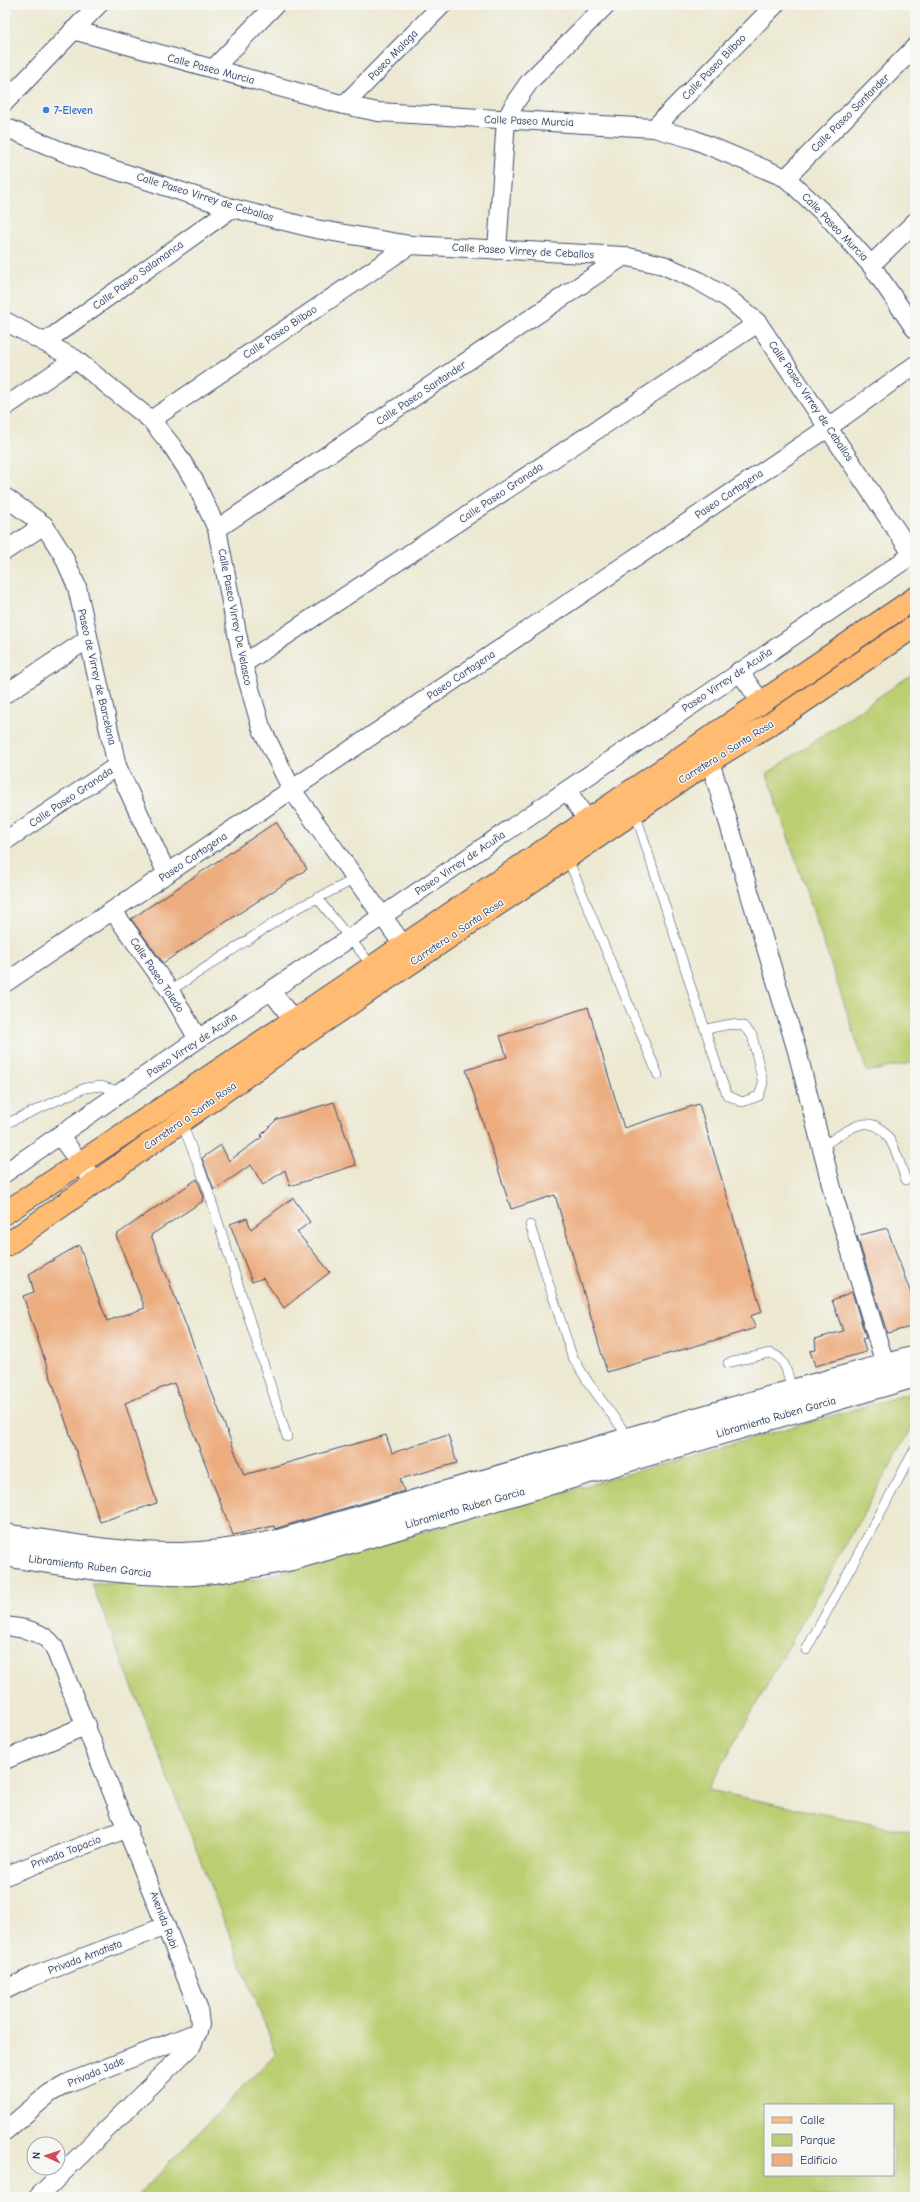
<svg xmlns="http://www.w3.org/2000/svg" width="920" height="2202" font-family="'Comic Neue',sans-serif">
<rect width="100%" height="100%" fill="#f6f6f2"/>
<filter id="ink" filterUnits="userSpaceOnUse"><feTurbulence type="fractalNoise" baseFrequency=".025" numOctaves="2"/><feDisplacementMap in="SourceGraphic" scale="8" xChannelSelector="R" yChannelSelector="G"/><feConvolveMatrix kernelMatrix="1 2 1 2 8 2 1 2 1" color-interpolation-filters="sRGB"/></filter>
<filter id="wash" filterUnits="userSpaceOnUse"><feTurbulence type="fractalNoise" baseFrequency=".012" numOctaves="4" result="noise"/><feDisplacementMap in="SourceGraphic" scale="16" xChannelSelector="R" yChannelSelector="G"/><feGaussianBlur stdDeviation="0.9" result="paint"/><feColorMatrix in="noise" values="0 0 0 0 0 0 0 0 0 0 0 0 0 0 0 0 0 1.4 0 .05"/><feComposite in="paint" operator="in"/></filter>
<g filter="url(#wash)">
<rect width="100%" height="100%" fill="#ece8d1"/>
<g fill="#bbce71" stroke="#6b7e68" fill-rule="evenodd">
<polygon points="915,672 915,1062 867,1072 767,774"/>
<path d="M915,1392v30l-207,368 207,43v364h-779l140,-144 -184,-469 163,-4zM765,2105h128v70h-128z"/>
</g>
<g id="blocks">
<g fill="#ecac7e">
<polygon points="276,822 307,869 163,963 131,919"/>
<polygon points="588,1007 624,1128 699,1104 762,1312 750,1316 756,1328 607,1372 555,1195 511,1209 466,1070 507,1057 500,1036"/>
<polygon points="334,1102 356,1165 290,1186 285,1170 263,1185 251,1165 214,1190 202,1158 221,1145 229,1161 262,1137 261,1135 277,1119"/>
<polygon points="197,1179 204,1197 202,1199 203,1201 151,1235 244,1475 386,1435 392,1453 448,1435 457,1463 400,1479 404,1491 287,1525 275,1529 274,1526 233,1535 174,1383 125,1403 157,1503 100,1522 23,1296 34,1292 29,1274 79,1245 107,1321 145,1308 116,1235"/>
<polygon points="293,1198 310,1222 297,1232 330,1272 284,1308 263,1278 252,1282 230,1224 247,1218 251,1229"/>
<polygon points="887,1228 915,1305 915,1326 887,1333 857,1236"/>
<polygon points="852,1292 866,1338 862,1339 866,1352 815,1366 810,1351 816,1350 815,1339 843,1331 832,1300"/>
</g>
</g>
</g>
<g filter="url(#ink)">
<use href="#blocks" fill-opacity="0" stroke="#3a4b6f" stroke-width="1"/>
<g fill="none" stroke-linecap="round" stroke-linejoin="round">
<defs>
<g id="service">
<path d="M635,812l62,194c11,29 19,60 30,89l15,7 17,-6 4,-13 -11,-48 -9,-9 -12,-2 -25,5"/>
<polyline points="567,857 658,1075"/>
<polyline points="317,898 373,967"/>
<polyline points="170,991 292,911 355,879"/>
<polyline points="181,1121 207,1187 287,1437"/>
<polyline points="5,1124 85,1088 101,1086 121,1092"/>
<path d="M821,1147c10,-6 27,-19 38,-22 30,-9 39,34 47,55"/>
<polyline points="530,1225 572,1356 588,1382 629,1438"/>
<path d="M728,1363l41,-10c17,3 19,23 23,38"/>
<polyline points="806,1650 915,1449"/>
</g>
<g id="minor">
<polyline points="73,30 344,105 378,112 654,128 693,139 786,178 831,220 871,265 915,329"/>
<polyline points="213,69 275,5"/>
<polyline points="5,102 98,5"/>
<polyline points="344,105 442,5"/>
<polyline points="5,127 75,157 232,208 316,229 410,245 624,256 663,265 697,280 729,299 758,323 915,558"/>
<polyline points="654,128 775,5"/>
<polyline points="786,178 915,47"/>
<polyline points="497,250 506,120 516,101 530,81 606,5"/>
<polyline points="871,265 915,222"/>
<polyline points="5,321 75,359 151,420 172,446 195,482 217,529 243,664 261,727 292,790 411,956"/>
<polyline points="45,342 232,208"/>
<polyline points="5,407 75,359"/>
<polyline points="151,420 410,245"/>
<polyline points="5,497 44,525 63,555 77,587 117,766 167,874"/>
<polyline points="217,529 624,256"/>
<polyline points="5,551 44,525"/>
<polyline points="243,664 758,323"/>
<polyline points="739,671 761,702"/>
<polyline points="5,694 88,639"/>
<polyline points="710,761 797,1051 835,1200 885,1364"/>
<polyline points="567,790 587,820"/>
<polyline points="5,841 117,766"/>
<polyline points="113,911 170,991 198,1039"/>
<polyline points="5,983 829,427 915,365"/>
<polyline points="271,991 302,1031"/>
<polyline points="60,1136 95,1183"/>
<polyline points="5,1173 198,1039 350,938 915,553"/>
<path d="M5,1626c18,2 39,5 49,21l144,360 2,18 -8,20 -154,152"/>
<polyline points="5,1760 87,1725"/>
<polyline points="5,1876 128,1828"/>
<polyline points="5,1990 34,1976 166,1926"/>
<polyline points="5,2131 50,2093 68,2083 198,2032"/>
</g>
<g id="tertiary">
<path d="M5,1535c57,9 118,20 176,19 33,-1 65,-6 97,-13l514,-150 123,-34"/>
<path d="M5,1555c62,10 125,21 188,19 34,-2 67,-9 100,-15l622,-183"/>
</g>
<g id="primary">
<polyline points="5,1213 294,1020 915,598"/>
<polyline points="5,1246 304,1035 710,761 775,721 915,626"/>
</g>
</defs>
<use href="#service" stroke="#3a4b6f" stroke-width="10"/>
<use href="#minor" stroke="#3a4b6f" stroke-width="20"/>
<use href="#tertiary" stroke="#3a4b6f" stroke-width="24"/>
<use href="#primary" stroke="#3a4b6f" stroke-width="24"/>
<use href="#service" stroke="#fff" stroke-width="9"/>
<use href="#minor" stroke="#fff" stroke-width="18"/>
<use href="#tertiary" stroke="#fff" stroke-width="22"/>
<use href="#primary" stroke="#ffbb71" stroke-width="22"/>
</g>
</g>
<circle fill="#3f7fe0" stroke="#f6f6f2" stroke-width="1.5" cx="46" cy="110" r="4"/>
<g text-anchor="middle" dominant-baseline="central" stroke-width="3" stroke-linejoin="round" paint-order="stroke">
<g font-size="11" fill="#1b2f5e" stroke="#f6f6f2">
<text transform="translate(393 55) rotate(-46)">Paseo Malaga</text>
<text transform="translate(714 67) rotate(-46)">Calle Paseo Bilbao</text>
<text transform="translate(211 69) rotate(15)">Calle Paseo Murcia</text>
<text transform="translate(850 113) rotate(-45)">Calle Paseo Santander</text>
<text transform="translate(529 121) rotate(2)">Calle Paseo Murcia</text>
<text transform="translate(205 197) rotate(17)">Calle Paseo Virrey de Ceballos</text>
<text transform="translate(835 227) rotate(46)">Calle Paseo Murcia</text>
<text transform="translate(523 251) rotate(3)">Calle Paseo Virrey de Ceballos</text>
<text transform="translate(138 275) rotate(-36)">Calle Paseo Salamanca</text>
<text transform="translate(280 332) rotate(-34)">Calle Paseo Bilbao</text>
<text transform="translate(421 393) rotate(-34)">Calle Paseo Santander</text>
<text transform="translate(811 401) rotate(56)">Calle Paseo Virrey de Ceballos</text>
<text transform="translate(501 493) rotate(-34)">Calle Paseo Granada</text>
<text transform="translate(729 494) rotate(-34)">Paseo Cartagena</text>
<text transform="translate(235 617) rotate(79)">Calle Paseo Virrey De Velasco</text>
<text transform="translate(461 675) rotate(-34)">Paseo Cartagena</text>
<text transform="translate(97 677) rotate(77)">Paseo de Virrey de Barcelona</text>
<text transform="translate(727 680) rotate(-34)">Paseo Virrey de Acuña</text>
<text transform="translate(726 752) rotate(-32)">Carretera a Santa Rosa</text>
<text transform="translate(71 797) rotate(-34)">Calle Paseo Granada</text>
<text transform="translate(193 857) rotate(-34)">Paseo Cartagena</text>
<text transform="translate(460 863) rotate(-34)">Paseo Virrey de Acuña</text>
<text transform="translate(457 932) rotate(-34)">Carretera a Santa Rosa</text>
<text transform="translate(157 975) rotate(56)">Calle Paseo Toledo</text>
<text transform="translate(192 1045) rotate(-34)">Paseo Virrey de Acuña</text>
<text transform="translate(190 1116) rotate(-35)">Carretera a Santa Rosa</text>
<text transform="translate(776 1417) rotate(-16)">Libramiento Ruben Garcia</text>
<text transform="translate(465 1508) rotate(-16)">Libramiento Ruben Garcia</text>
<text transform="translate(90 1566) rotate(7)">Libramiento Ruben Garcia</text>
<text transform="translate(66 1852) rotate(-21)">Privada Topacio</text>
<text transform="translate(164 1920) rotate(69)">Avenida Rubi</text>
<text transform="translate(85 1957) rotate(-21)">Privada Amatista</text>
<text transform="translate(96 2072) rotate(-23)">Privada Jade</text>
</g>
<g font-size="11" font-weight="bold" fill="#366cbe" stroke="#f6f6f2" text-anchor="start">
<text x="54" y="110">7-Eleven</text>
</g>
</g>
<rect width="920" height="2202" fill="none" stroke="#f6f6f2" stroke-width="20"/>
<rect x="764" y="2104" width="130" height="72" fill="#f6f6f2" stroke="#9ea6b7"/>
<rect x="772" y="2117" width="20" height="6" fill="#ffbb71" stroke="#9ea6b7"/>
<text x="800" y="2124" font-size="12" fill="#1b2f5e">Calle</text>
<rect x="772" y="2134" width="20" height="12" fill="#bbce71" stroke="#9ea6b7"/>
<text x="800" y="2144" font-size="12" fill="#1b2f5e">Parque</text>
<rect x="772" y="2154" width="20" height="12" fill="#ecac7e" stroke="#9ea6b7"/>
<text x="800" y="2164" font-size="12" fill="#1b2f5e">Edificio</text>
<g transform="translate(46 2156) rotate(273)"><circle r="19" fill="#f6f6f2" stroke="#9ea6b7"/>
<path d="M0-3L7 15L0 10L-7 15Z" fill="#d1495b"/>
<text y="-6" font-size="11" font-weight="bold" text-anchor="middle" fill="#1b2f5e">N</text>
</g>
</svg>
